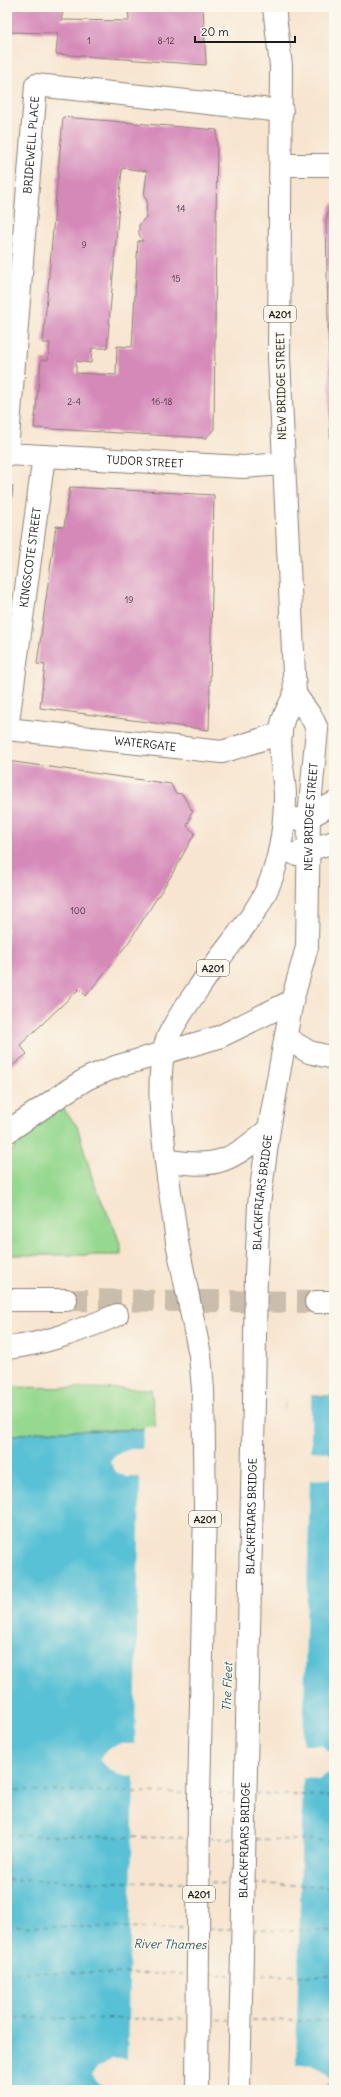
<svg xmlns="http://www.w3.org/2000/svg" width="341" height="2097" font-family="Delius,sans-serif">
<rect width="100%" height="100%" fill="#fbf7ec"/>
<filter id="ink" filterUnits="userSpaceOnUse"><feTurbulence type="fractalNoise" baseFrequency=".025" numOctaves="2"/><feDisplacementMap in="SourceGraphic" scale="8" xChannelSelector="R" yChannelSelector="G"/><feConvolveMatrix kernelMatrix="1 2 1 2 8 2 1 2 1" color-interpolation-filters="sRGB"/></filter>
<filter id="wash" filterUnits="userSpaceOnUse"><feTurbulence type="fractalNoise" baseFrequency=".012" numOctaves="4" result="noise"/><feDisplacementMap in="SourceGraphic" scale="16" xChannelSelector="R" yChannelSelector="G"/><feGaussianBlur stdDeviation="0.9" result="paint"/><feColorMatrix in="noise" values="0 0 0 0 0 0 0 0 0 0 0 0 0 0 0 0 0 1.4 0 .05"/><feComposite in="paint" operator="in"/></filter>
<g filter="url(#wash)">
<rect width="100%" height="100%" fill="#f7e5cf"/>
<g fill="#95d88f" stroke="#587a56">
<polygon points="61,1106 77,1126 94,1184 116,1232 121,1247 121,1255 7,1255 7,1155"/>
<polygon points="7,1387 151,1389 157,1438 144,1429 45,1431 7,1436"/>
</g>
<path fill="#59c1d5" stroke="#3a6e78" d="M287,1396h47v694h-327v-654l38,-5 217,-2c21,-6 21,-13 25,-33z"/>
<polygon fill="#f7e5cf" points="286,1394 311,1394 311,1451 327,1452 334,1457 334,1476 328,1479 310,1480 303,1745 321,1745 333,1755 334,1769 320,1779 303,1778 296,2064 312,2065 327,2072 333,2080 322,2090 107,2090 97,2083 91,2075 97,2068 112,2059 127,2059 134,1776 119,1775 109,1769 99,1759 108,1749 120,1744 135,1744 140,1477 127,1477 116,1472 110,1462 116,1455 130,1449 142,1449 144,1427 261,1427 272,1424 281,1415 285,1407"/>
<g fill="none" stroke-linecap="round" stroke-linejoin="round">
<g stroke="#345e66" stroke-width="1" stroke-dasharray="5 4" stroke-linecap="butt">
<polyline points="7,1790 188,1793"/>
<polyline points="209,1793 234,1794"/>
<polyline points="255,1794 334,1796"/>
<polyline points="7,1835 188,1838"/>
<polyline points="209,1838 234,1839"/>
<polyline points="255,1839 334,1841"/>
<polyline points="7,1880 188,1883"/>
<polyline points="210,1883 232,1884"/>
<polyline points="254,1884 334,1886"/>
<polyline points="7,1926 187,1928"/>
<polyline points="209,1929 231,1929"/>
<polyline points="253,1929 334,1931"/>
<polyline points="7,1972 187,1974"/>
<polyline points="209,1974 231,1975"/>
<polyline points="253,1975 334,1976"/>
<polyline points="7,2018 186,2019"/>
<polyline points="208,2019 230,2020"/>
<polyline points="252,2020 334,2021"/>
</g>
</g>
<g id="blocks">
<g fill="#d589b9" fill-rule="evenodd">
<polygon points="7,7 64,7 61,20 129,21 128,7 203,7 206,65 56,54 58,33 7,32"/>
<path d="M63,117l154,13 -3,299 -8,9 -172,-10 7,-68h7l2,-17h-7zM122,168l25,3 -3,26 3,3 -1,17 -7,8v9l4,7h-5l-6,106 -15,-1 -1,29 -40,-2v-12l15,2 1,-15h15z"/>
<polygon points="334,202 334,521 332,520 326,220 330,207"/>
<polygon points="7,486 13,486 8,529 7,529"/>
<polygon points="70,487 214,495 209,730 40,708 45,665 37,664 56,526 64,527"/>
<polygon points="7,761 171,784 175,793 182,794 193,812 190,814 190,819 187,826 195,833 171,876 128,943 86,996 79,989 20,1045 27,1054 7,1070"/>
</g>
</g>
</g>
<g filter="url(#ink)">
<use href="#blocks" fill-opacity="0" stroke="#8a8076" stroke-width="1"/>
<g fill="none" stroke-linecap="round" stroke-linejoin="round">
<polyline stroke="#cbbdab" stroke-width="22" stroke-dasharray="22 11" stroke-linecap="butt" points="66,1300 316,1302"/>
<defs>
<g id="minor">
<polyline points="282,165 334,165"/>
<path id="s1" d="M7,451l29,-366 246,26"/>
<path id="s2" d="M7,454l236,13 40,-3"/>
<path id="s3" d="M7,729l215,23 59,-19"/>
<path id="s4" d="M7,729l37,-273"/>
<polyline points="286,1038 309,1052 334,1058"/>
<path d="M7,1348c39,-4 74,-18 110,-33"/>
</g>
<g id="major">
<polyline points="298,819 309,817 334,803"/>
<polyline points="295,854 334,842"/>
<polyline points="7,1132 67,1091 88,1078 118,1066 219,1037 292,1001"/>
<path d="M167,1160c50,10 65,0 102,-31"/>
<path d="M177,1242c-6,-51 -28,-159 -9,-205 10,-22 27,-43 41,-64 21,-31 50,-59 63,-96 9,-26 13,-56 13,-83 -1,-22 -8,-48 -3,-70 2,-10 9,-21 13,-30l-16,-337 2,-291 -7,-59"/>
<path id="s5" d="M256,1275l3,-71 10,-75 23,-128 15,-54 2,-130 8,-88 -5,-11 -17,-24"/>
<polyline points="7,1300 66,1300"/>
<polyline points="316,1302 334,1302"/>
<polyline points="197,2090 199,1799"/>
<path id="s6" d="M239,2090l15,-690"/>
</g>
</defs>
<use href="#minor" stroke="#8a8076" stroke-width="24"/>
<use href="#major" stroke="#8a8076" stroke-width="24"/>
<use href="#minor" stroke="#fff" stroke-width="22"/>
<use href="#major" stroke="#fff" stroke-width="22"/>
<defs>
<g id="major-bridge">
<polyline points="177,1242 200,1355 203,1389 205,1506 199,1799"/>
<polyline points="254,1400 256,1275"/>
</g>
</defs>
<use href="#major-bridge" stroke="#8a8076" stroke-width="24" stroke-linecap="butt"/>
<use href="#major-bridge" stroke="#fff" stroke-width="22"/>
</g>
</g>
<g text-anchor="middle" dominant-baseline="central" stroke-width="3" stroke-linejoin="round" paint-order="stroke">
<g font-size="9" fill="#4a3743">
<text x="89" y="40">1</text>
<text x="166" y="40">8-12</text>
<text x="181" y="208">14</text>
<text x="84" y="244">9</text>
<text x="176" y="278">15</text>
<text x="74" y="401">2-4</text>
<text x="162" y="401">16-18</text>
<text x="129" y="599">19</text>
<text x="78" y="910">100</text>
</g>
<g fill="#fbf7ec" stroke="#5f5e5a" stroke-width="1">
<rect x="264" y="306" width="32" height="16" rx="3"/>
<rect x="197" y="960" width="32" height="16" rx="3"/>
<rect x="189" y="1511" width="32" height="16" rx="3"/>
<rect x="183" y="1886" width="32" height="16" rx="3"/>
</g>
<g font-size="10" font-weight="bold" fill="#1c1c1c">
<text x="280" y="314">A201</text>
<text x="213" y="968">A201</text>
<text x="205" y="1519">A201</text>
<text x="199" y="1894">A201</text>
</g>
<g font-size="11" fill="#1c1c1c" stroke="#fbf7ec">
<text stroke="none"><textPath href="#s1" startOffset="307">BRIDEWELL PLACE</textPath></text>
<text transform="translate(281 386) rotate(-91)">NEW BRIDGE STREET</text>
<text stroke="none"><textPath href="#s2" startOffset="138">TUDOR STREET</textPath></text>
<text stroke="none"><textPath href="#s4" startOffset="173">KINGSCOTE STREET</textPath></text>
<text stroke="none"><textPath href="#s3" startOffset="139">WATERGATE</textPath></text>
<text stroke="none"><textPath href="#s5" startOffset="463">NEW BRIDGE STREET</textPath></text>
<text stroke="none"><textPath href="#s5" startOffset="83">BLACKFRIARS BRIDGE</textPath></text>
<text stroke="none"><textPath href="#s6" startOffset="574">BLACKFRIARS BRIDGE</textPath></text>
<text stroke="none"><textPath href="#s6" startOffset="250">BLACKFRIARS BRIDGE</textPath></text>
</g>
<g font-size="12" font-style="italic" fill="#345e66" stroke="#fbf7ec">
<text transform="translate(227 1687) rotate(-88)">The Fleet</text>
<text transform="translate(170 1944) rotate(1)">River Thames</text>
</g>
</g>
<rect width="341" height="2097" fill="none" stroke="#fbf7ec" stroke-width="24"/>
<path d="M195 36v6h100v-6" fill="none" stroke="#1c1c1c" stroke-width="2"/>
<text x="201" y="36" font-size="12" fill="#1c1c1c" stroke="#fbf7ec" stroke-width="3" paint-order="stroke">20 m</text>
</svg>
